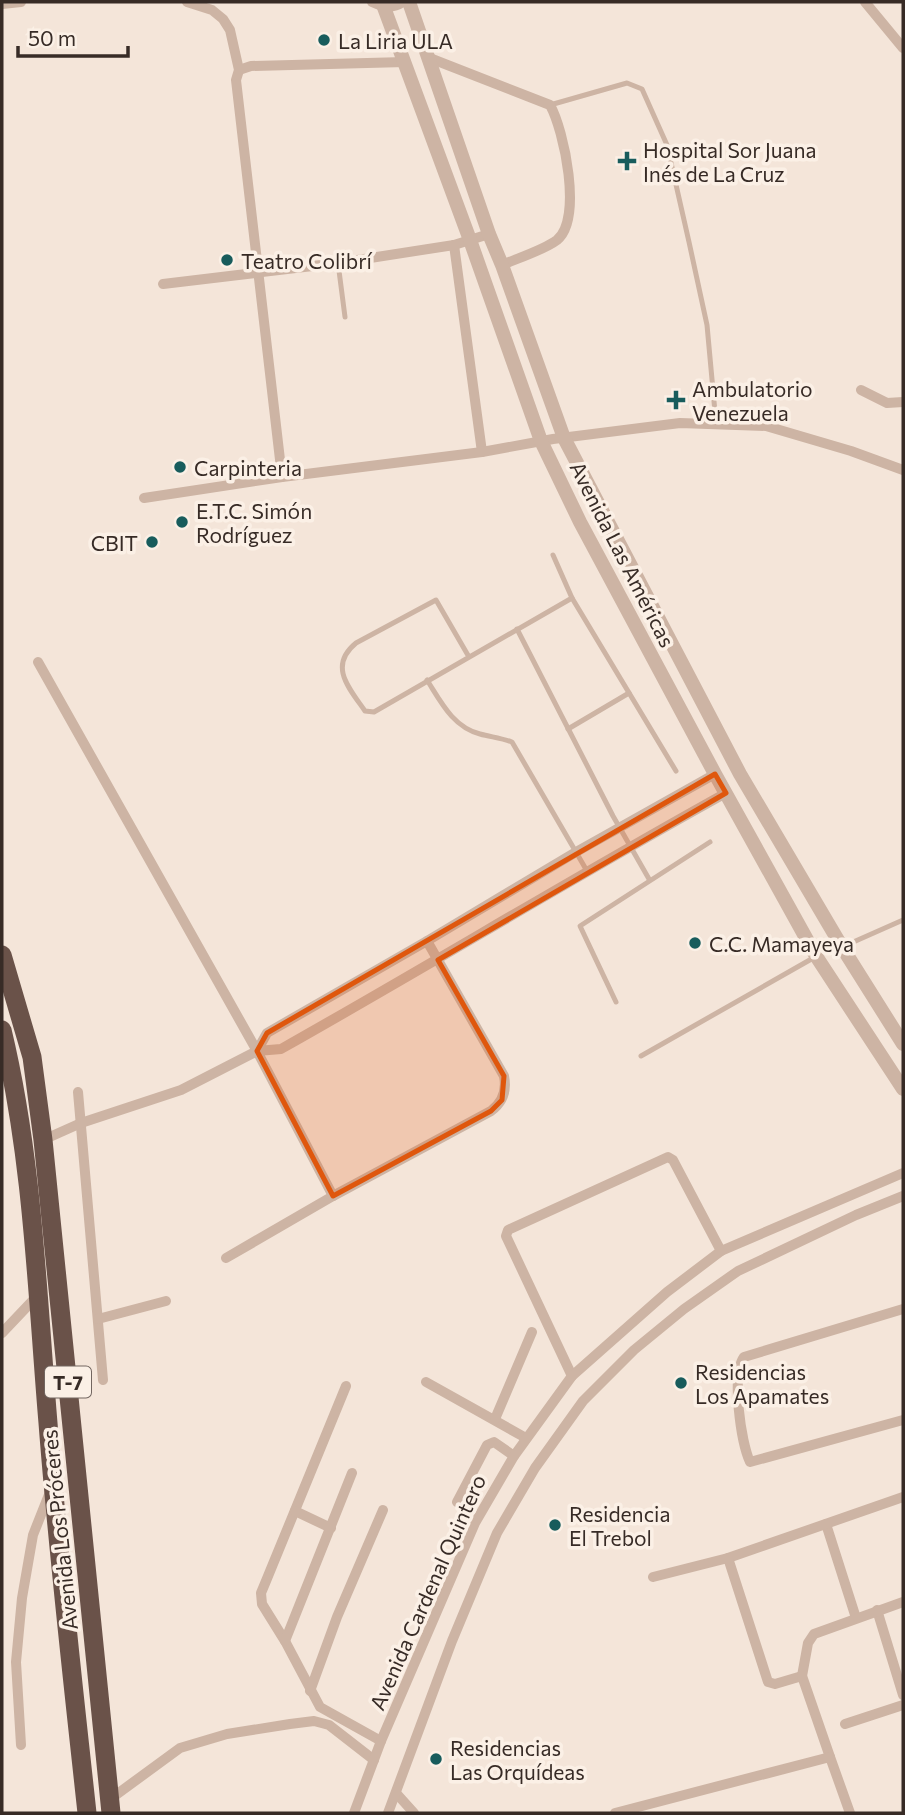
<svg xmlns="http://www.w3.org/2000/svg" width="905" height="1815" font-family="Commissioner,sans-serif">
<rect width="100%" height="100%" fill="#f4e5d9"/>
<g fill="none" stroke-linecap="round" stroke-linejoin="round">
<g stroke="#cdb4a4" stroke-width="5">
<polyline points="550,105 627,83 642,89 667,145 689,242 707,325 716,423"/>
<polyline points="338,263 345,317"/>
<polyline points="553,555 572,598"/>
<polyline points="517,629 613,816 649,879"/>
<path d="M469,657l-33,-57 -80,43c-28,23 -7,45 9,68l9,1 198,-114 104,173"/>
<path d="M427,680c14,22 26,47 53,54 11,3 21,4 32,8l75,129"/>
<polyline points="568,729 629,693"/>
<polyline points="842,947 903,920"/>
<polyline points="616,1002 580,926 710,842"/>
<polyline points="641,1056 815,957"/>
</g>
<g stroke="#cdb4a4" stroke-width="10">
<polyline points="187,2 212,10 223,19 230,30 239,70 236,80 282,477"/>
<path d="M372,2c11,5 20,7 31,0"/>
<polyline points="865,2 903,48"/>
<polyline points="2,4 21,2"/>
<path d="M427,57l123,48c14,25 33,114 7,135 -13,10 -39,18 -55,25"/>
<polyline points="239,70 251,66 405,62"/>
<polyline points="454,245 482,452"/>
<polyline points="163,284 338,263 454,245 489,234"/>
<polyline points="861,390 887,403 903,402"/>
<polyline points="144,498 282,477 482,452 553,439 680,423 766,426 851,451 903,470"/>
<polyline points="38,662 257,1051 333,1196"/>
<polyline points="257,1051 267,1033 427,941 576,852 715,774"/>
<polyline points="78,1092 103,1380"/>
<path d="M43,1140l38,-17 100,-33 76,-39 24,-2c149,-84 295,-173 445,-256"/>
<path d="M226,1258l107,-62 158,-85c12,-9 16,-20 13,-35l-77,-135"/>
<path d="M903,1309l-159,48c-13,18 -3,85 6,105l153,-42"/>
<polyline points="98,1319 166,1301"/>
<polyline points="2,1333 38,1295"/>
<polyline points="572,1376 506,1236 508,1230 668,1157 673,1160 721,1251"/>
<polyline points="426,1382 526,1438"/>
<polyline points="346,1386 266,1581 261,1593 262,1604 285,1641 320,1707 381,1741"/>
<polyline points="495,1419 532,1332"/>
<polyline points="457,1502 487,1445 494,1442 514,1456"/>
<polyline points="295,1511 331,1528"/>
<polyline points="826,1524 856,1618"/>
<polyline points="728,1558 903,1497"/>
<polyline points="653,1577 728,1558 768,1682 775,1684 802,1676 830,1757"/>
<polyline points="877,1610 903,1695"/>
<polyline points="285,1641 352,1473"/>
<polyline points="802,1676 808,1643 814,1634 903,1602"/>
<polyline points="310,1691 337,1617 383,1510"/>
<polyline points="845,1724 903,1705"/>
<polyline points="21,1745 16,1662 22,1598 33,1535 50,1492"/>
<polyline points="396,1793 414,1813"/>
<polyline points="109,1800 180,1748 227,1734 290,1724 314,1721 329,1725 374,1760"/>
<polyline points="354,1813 381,1741 475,1523 514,1456 572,1376 667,1292 721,1251 903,1173"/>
<polyline points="388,1813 452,1641 497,1533 535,1468 583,1401 634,1350 684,1309 738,1271 856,1215 903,1196"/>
<polyline points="615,1813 830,1757 850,1813"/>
</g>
<g stroke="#cdb4a4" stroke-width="14">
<polyline points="382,2 470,240 541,441 580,522 715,774 816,956 903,1089"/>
<polyline points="409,2 489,234 502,265 564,438 740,774 842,947 903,1044"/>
</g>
<g stroke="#6a5249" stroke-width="19">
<polyline points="2,955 32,1057 43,1140 111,1813"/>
<path d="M2,1030c31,129 35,262 46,393 10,131 25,260 39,390"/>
</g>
</g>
<path fill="#df570d" fill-opacity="0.2" stroke="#df570d" stroke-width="5" stroke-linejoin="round" d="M715,774l11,19 -288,167 66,116 -2,24 -11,11 -158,85 -76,-145 10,-18z"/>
<g fill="#185c5c" stroke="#fbf0e6" stroke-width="2.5">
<circle cx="324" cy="40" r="7"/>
<path d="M623.5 150.5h7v7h7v7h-7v7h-7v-7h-7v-7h7z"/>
<circle cx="227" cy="260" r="7"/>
<path d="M672.5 389.5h7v7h7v7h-7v7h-7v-7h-7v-7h7z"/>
<circle cx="180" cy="467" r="7"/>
<circle cx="182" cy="522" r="7"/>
<circle cx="152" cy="542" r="7"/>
<circle cx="695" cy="943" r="7"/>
<circle cx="681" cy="1383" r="7"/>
<circle cx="555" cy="1525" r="7"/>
<circle cx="436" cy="1759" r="7"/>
</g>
<g text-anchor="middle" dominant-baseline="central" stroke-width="7" stroke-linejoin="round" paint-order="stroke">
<rect fill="#fbf0e6" stroke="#726660" stroke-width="2" x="45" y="1366.5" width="46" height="31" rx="5"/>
<g font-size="19" font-weight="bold" fill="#372b26">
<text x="68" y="1382">T-7</text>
</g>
<g font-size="21" fill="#372b26" stroke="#fbf0e6" text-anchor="start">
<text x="338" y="40">La Liria ULA</text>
<text x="643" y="149">Hospital Sor Juana<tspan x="643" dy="24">Inés de La Cruz</tspan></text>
<text x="241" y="260">Teatro Colibrí</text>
<text x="692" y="388">Ambulatorio<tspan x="692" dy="24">Venezuela</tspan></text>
<text x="194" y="467">Carpinteria</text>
<text x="196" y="510">E.T.C. Simón<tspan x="196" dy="24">Rodríguez</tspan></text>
<text x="138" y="542" text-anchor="end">CBIT</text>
<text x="709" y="943">C.C. Mamayeya</text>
<text x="695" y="1371">Residencias<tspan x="695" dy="24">Los Apamates</tspan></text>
<text x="569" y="1513">Residencia<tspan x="569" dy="24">El Trebol</tspan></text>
<text x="450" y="1747">Residencias<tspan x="450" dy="24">Las Orquídeas</tspan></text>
</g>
<g font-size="21" fill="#372b26" stroke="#fbf0e6">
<text transform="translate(623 554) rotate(63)">Avenida Las Américas</text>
<text transform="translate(59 1530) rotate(-96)">Avenida Los Próceres</text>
<text transform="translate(427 1592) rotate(-66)">Avenida Cardenal Quintero</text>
</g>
</g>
<rect width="905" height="1815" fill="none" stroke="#372b26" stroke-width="7"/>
<path d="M18 46v10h110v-10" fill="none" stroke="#372b26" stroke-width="3.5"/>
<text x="28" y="46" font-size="21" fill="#372b26" stroke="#fbf0e6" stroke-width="5" paint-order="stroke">50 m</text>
</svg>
